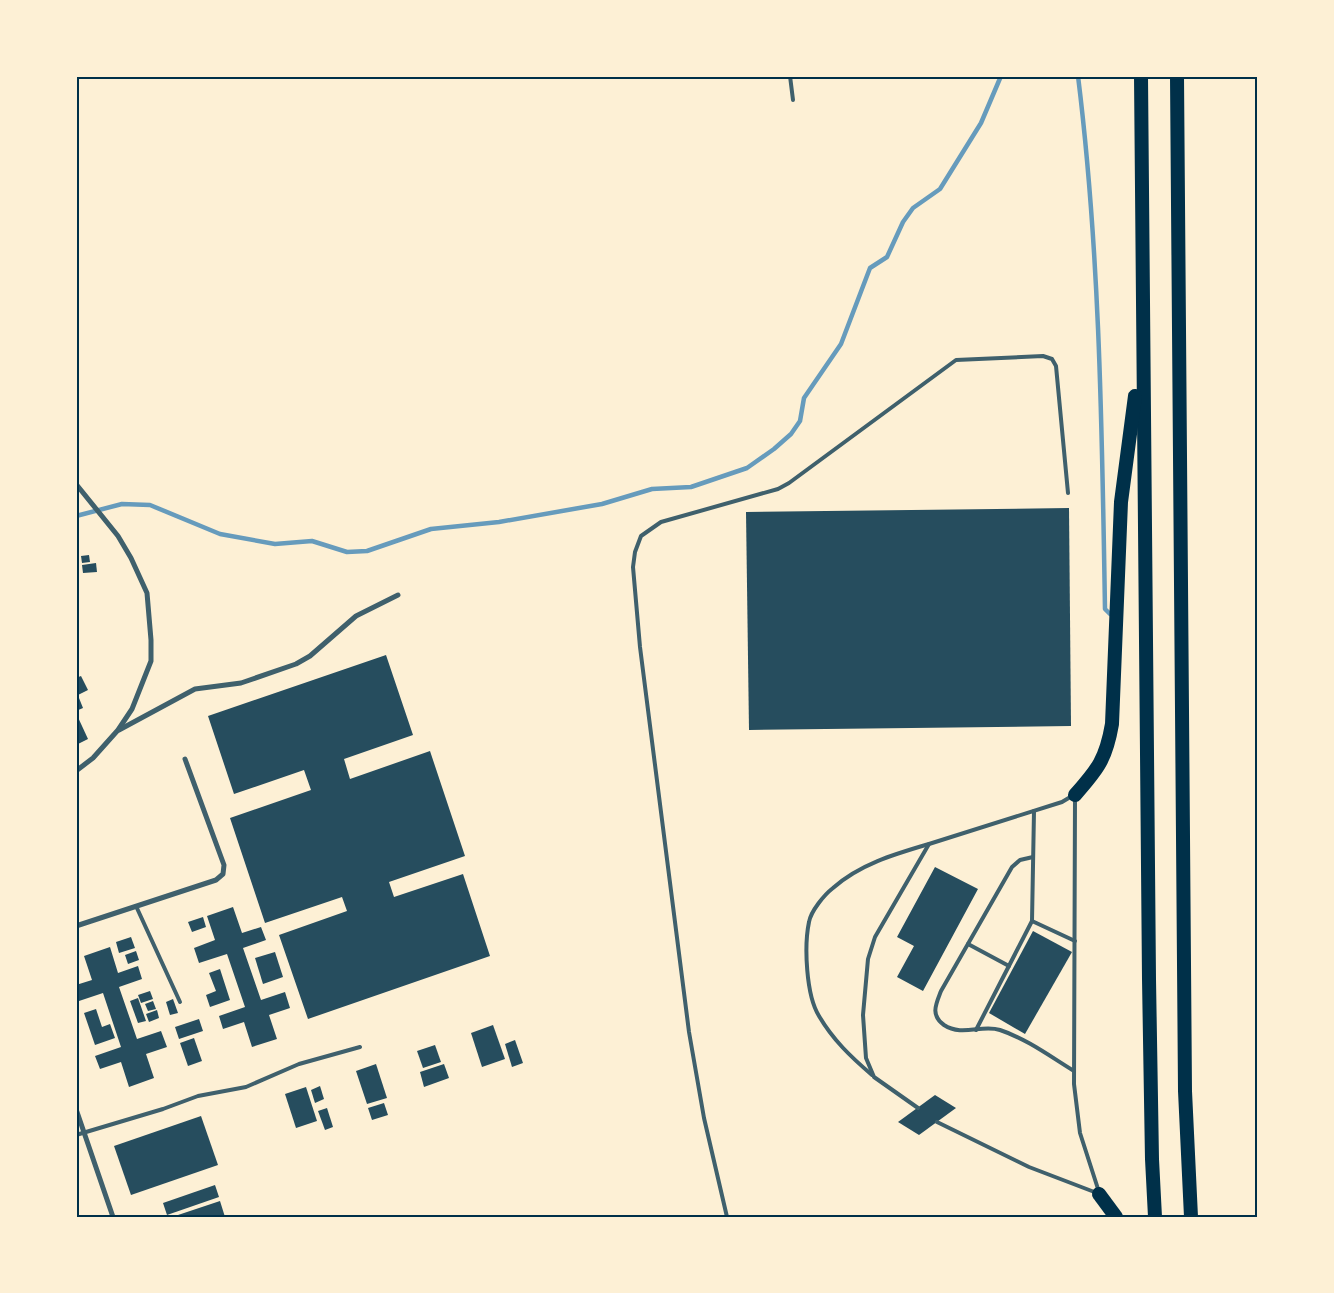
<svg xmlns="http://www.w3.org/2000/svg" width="1334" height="1293" font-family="'Zilla Slab',serif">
<rect width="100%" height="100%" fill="#fdf0d5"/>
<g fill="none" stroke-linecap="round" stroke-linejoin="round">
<g stroke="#669bbc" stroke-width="4.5">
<path d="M1078,76c22,177 24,356 27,533l5,5"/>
<polyline points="76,516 122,504 150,505 220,534 275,544 312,541 347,552 367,551 431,529 499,522 602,504 652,489 691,487 747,468 774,449 791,434 800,421 804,398 841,344 870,268 887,257 903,222 913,208 940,189 981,123 1001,76"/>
</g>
</g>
<g fill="#264d5e">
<polygon points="1069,508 1071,726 749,730 746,512"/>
<polygon points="89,555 90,562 82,563 81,556"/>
<polygon points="96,563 97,572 83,573 82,565"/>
<polygon points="386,655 413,735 344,759 350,779 430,751 465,856 389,882 394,897 463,874 490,956 308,1019 279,935 347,911 342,897 265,923 230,818 311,790 304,770 234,794 208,716"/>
<polygon points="81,676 88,690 76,696 76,678"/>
<polygon points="79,698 83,708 76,711 76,700"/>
<polygon points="76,713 88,739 76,745"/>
<polygon points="935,867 978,889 923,991 897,977 914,946 897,937"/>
<polygon points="233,907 242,933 261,927 266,940 243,948 261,1000 285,992 290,1008 269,1015 277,1039 252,1047 244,1022 223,1029 219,1016 245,1007 227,954 199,963 194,948 215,940 207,916"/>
<polygon points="203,917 206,927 192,932 188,922"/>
<polygon points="1033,931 1072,952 1025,1034 989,1013"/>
<polygon points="131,937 135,948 119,953 116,942"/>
<polygon points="110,947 118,973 138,966 142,979 119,987 137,1039 161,1031 167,1047 146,1054 154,1078 129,1087 121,1062 100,1069 95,1056 121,1047 103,993 76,1002 76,985 92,980 84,956"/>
<polygon points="136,951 139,960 128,964 125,955"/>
<polygon points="275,952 283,977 263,984 255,958"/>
<polygon points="220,969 230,1000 210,1007 206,995 216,991 209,973"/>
<polygon points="150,991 153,999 141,1003 138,995"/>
<polygon points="138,998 146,1021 138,1023 130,1001"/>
<polygon points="173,999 178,1013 170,1015 166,1002"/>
<polygon points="153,1001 156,1009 148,1011 145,1004"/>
<polygon points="96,1009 102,1027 110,1024 115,1038 95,1045 84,1013"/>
<polygon points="157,1010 159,1018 149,1022 146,1014"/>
<polygon points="199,1019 203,1031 179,1039 175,1027"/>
<polygon points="493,1025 505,1059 482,1067 471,1033"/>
<polygon points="194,1038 202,1061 188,1066 180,1043"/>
<polygon points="515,1040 523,1063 512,1067 505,1044"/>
<polygon points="435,1045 441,1062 423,1068 417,1051"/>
<polygon points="376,1064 387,1098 367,1104 356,1071"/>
<polygon points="444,1064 449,1078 424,1087 420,1072"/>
<polygon points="320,1086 324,1099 315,1103 311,1090"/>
<polygon points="306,1087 317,1121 296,1128 285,1094"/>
<polygon points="935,1095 956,1108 919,1135 898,1122"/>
<polygon points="384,1103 388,1115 372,1120 368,1108"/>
<polygon points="327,1108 333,1127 325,1130 318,1111"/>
<polygon points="201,1116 218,1165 131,1195 114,1146"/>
<polygon points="215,1185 219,1197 167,1215 163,1203"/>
<polygon points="220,1201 225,1217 175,1217 175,1216"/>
</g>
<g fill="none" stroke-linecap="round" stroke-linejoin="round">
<g stroke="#3f606c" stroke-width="4">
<polyline points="790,76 793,100"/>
<polyline points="1075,797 1074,1084 1080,1133 1099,1192"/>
<path d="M1033,857l-13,3 -8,7 -71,124c-5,13 -11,24 3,34 18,12 38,-1 56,5 27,9 51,27 74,41"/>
<polyline points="136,906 180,1002"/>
<polyline points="1032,921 1075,941"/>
<polyline points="968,944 1009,966"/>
<polyline points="976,1030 1032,921 1034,811"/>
<path d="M872,1075c-21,-18 -39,-35 -53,-59 -13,-21 -15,-70 -10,-94 2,-11 15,-27 24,-34 27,-24 62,-34 96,-44"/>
<polyline points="918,1108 874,1077 866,1058 863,1015 868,959 875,937 929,844 1062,802 1072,796"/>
<polyline points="937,1122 1029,1167 1097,1193"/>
<polyline points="76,1135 163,1109 198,1096 246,1087 299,1064 360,1047"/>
<polyline points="727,1217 704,1118 689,1032 640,647 633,567 635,552 641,536 661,522 778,489 789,483 956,360 1043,356 1052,359 1056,366 1068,493"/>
</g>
<g stroke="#3f606c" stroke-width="5">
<polyline points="76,484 118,536 131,558 147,593 151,640 151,661 132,709 118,730 93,758 76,771"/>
<polyline points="119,730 195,689 241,683 296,664 310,656 356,616 398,595"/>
<polyline points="76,926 216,880 223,874 224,865 185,759"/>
<polyline points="76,1109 113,1217"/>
</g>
<g stroke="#003049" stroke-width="14">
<polyline points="1141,76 1149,979 1152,1159 1155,1217"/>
<polyline points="1177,76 1185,1091 1191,1217"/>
<path d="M1075,795c23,-26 31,-36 37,-71l9,-222 14,-106"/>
<polyline points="1099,1194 1116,1217"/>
</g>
</g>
<rect width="1334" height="1293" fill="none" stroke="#fdf0d5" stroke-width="155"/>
<rect x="78" y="78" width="1178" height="1138" fill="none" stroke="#003049" stroke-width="2"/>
</svg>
